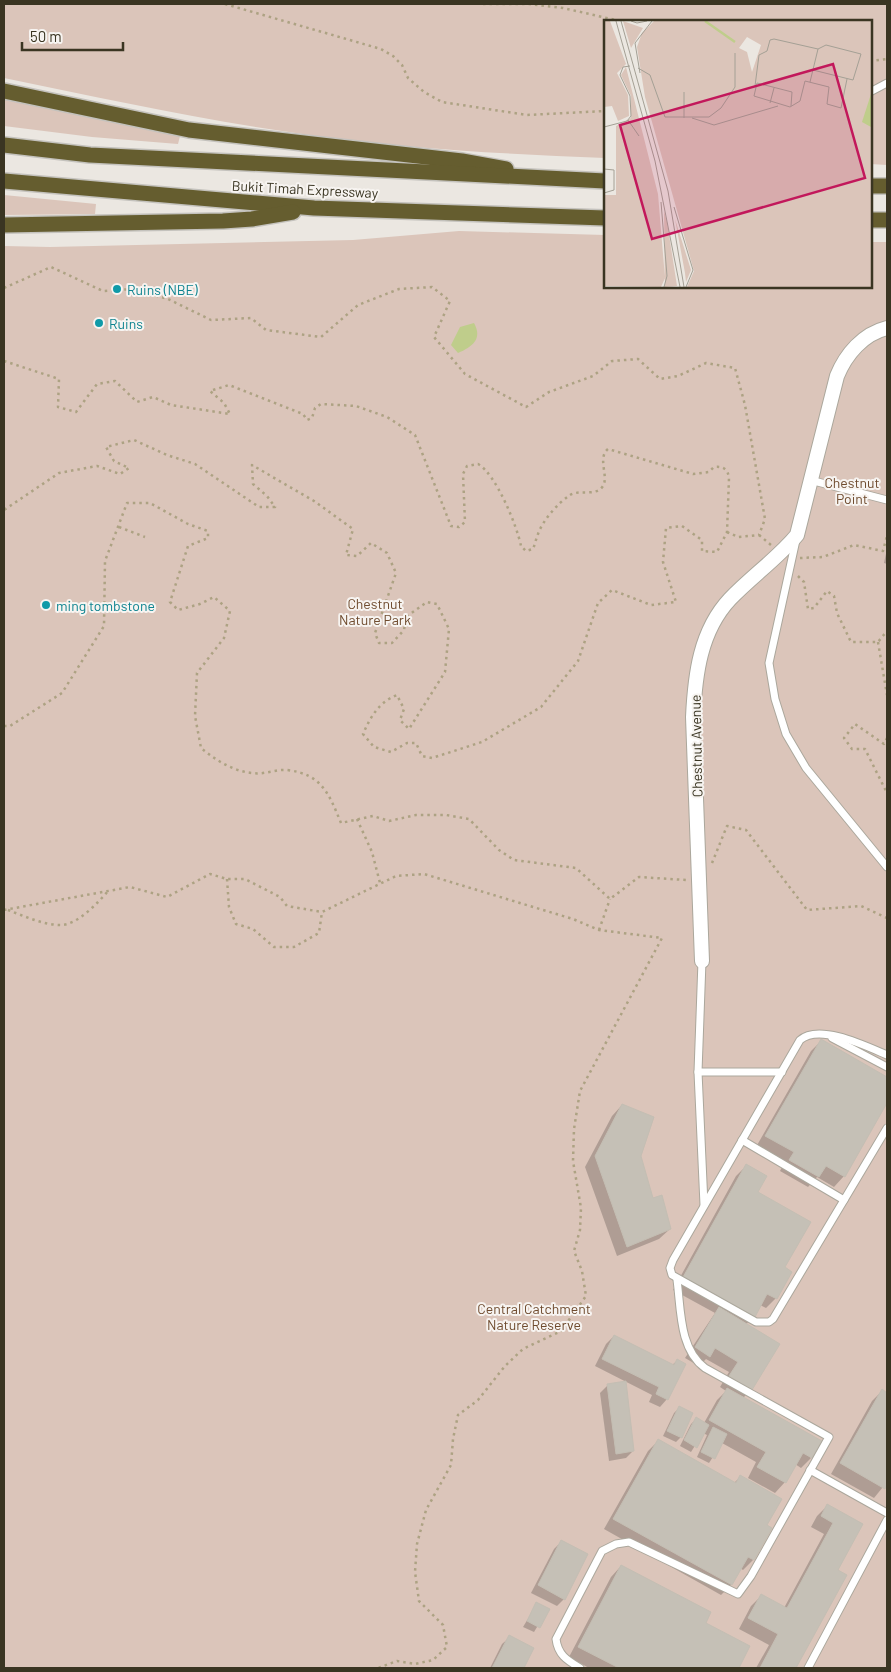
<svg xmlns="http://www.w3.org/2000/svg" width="891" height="1672" font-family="Barlow,sans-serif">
<rect width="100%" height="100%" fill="#ebe7e1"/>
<g fill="#dbc5ba">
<path d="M4,4h883v161l-17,-1v-143h-265v137c-100,-4 -197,-9 -295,-23 -103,-14 -205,-36 -306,-57z"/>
<polygon points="4,99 180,136 178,144 92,137 4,126"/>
<polygon points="4,195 96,204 95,214 4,215"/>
<polygon points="459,231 605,235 605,286 870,286 870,242 887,242 887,1668 4,1668 4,246 50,247 353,240"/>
</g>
<path fill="#bfcd8b" d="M474,323c9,16 -2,24 -16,30l-7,-8 9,-18z"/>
<g fill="#0003">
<polygon points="887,549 887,564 884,563"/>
<polygon points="821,1041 887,1079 887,1100 844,1176 834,1187 817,1177 808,1187 780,1171 784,1163 756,1147 811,1051"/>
<polygon points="622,1105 652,1199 670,1229 659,1239 617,1256 585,1167 612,1116"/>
<polygon points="746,1166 783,1268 776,1298 766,1308 760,1305 746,1325 778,1344 751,1390 743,1398 811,1458 801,1468 795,1464 785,1482 775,1493 748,1478 756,1462 722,1443 709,1463 697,1457 707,1435 703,1433 691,1452 680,1446 691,1424 696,1419 704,1423 717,1400 726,1391 720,1387 729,1372 706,1359 699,1366 685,1358 715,1313 673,1290 736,1176"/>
<polygon points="614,1336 672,1365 677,1361 667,1399 660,1407 649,1402 652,1395 595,1366 606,1344"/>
<polygon points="608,1385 633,1451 626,1458 609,1461 600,1393"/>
<polygon points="882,1391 887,1394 887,1482 874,1498 831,1474 872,1401"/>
<polygon points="679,1408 692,1414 681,1437 676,1442 663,1436 674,1413"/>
<polygon points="658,1441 734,1483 740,1477 766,1526 771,1528 753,1560 743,1570 740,1568 731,1585 721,1595 604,1529 648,1451"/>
<polygon points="827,1506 862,1524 837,1571 845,1575 795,1668 756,1668 769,1645 739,1629 751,1606 761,1596 784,1608 824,1534 811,1527 817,1516"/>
<polygon points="561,1542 564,1599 557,1606 531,1593 554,1549"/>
<polygon points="621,1566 704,1624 748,1647 737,1668 589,1668 569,1657 611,1577"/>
<polygon points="537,1604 548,1609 534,1632 523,1627"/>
<polygon points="510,1637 532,1649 523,1668 490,1668 502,1644"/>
</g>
<g fill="#c5c0b6" stroke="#c4beb3">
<polygon points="821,1039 887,1077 887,1103 845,1177 826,1166 819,1177 789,1160 794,1152 765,1136"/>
<polygon points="622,1104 654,1117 641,1156 653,1198 662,1195 671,1229 627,1247 595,1156"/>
<polygon points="746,1164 767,1176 758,1192 811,1222 785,1267 792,1272 777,1299 767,1294 754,1319 682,1279"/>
<polygon points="719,1307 780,1344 752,1390 729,1376 738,1362 715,1348 710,1357 695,1347"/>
<polygon points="614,1335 674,1365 677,1359 686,1364 668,1400 656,1394 659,1387 602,1359"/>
<polygon points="626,1381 634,1451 616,1454 607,1384"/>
<polygon points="727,1388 822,1441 812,1458 803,1453 786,1483 757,1467 766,1452 709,1420"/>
<polygon points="882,1389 887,1393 887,1484 885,1489 840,1463"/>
<polygon points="679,1406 693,1413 682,1438 667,1431"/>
<polygon points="696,1417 709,1425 697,1448 684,1440"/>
<polygon points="713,1427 727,1434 715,1459 701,1452"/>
<polygon points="658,1439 736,1483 740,1475 782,1499 767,1525 772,1528 754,1560 748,1557 732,1585 613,1519"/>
<polygon points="827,1504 863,1524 838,1570 847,1575 796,1668 760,1668 778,1634 748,1618 761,1594 787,1608 833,1523 821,1516"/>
<polygon points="561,1540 588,1554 565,1600 538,1585"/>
<polygon points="621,1565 711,1612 706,1623 750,1646 739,1668 619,1668 578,1647"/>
<polygon points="536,1602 550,1609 540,1628 527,1621"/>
<polygon points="509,1635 534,1648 524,1668 492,1668"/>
</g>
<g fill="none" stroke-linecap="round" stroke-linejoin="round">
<defs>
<g id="lane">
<polyline points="870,92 887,83"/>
<polyline points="810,480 887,500"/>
<polyline points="796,540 769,663 775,699 786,734 806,768 887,867"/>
<polyline points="702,961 698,1072 704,1205"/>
<polyline points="832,1038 887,1067"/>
<path d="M887,1055c-21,-9 -68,-32 -87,-15l-127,220 -3,8 2,7 84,47h13l4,-3 114,-191"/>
<polyline points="698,1072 782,1072"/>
<polyline points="742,1140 844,1200"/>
<polyline points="810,1470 887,1513"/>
<path d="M580,1668c-13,-8 -22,-13 -24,-29l46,-88 14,-7 13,-2 109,52 13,-18 78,-139 -124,-69c-26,-19 -24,-59 -28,-88"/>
<polyline points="808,1668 887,1520"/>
</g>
<path id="street" d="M702,961l-9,-244c2,-42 7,-86 37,-118 22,-23 47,-40 67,-64l40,-159c9,-22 26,-42 50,-48"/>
<g id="highway">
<polyline points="4,91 189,130 462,161 506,169"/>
<polyline points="4,145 90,155 605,181"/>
<polyline points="4,181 314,208 605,218"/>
<polyline points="870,186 887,186"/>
<polyline points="870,220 887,220"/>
<polyline points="4,225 223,221 252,219 293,212"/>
</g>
</defs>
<use href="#lane" stroke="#aba79c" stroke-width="9"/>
<use href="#street" stroke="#aba79c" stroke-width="16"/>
<use href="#highway" stroke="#c4c2bd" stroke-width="18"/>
<g stroke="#ada283" stroke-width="2.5" stroke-dasharray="2.5 4" stroke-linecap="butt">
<polyline points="225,4 381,49 393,56 402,65 408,78 424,92 442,102 527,115 605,111"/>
<polyline points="483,4 529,4 563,8 620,21"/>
<polyline points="870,61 887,59"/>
<polyline points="4,288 51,267 103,291 133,289 168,299 211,320 251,318 266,330 321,337 358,305 399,289 432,287 450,301 434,337 465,374 526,407 549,392 593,376 612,361 638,359 660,379 678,376 706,363 735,368 745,405 765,519 759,535"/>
<path d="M4,361l55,18 -1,28 18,5 21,-28 18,-3 22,21 16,-5 18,8 59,9 -6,-11 -14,-12 19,-6 74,29 4,6 5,-2 3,-10 6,-4 35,2 31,11 28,18 36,91 8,1 6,-5 -2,-48 4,-8 11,-2c18,10 39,62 43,82l5,5 7,-2c2,-5 3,-10 5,-15 5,-14 20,-31 32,-39 10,-6 26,2 33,-9 6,-10 -6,-28 5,-37l85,25 16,-2 5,-5c9,-1 14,2 15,11l-2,54 -10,20 -15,-1v-11l-20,-14 -16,2 -3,34 13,40 -25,3 -39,-15 -14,13 -20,58 -37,46 -59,35 -50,16 -10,-2 -6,-13h-9l-16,9 -17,-5 -11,-13c8,-18 16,-32 34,-39l7,14 -4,11 9,9 36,-57 4,-43 -12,-25 -10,-2 -21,15 -2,13 -12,13h-13l-4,-10 21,-60 -9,-20 -16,-10 -14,13 -11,-1 7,-26 -39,-28 -62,-36 1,19 14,12 8,11h-16l-64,-43 -28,-9 -33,-15 -28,7 8,14 15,7 -9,6 -23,-8 -38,7 -55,37"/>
<polyline points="119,527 145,537"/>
<polyline points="727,532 738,537 759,535"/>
<polyline points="759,535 771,545"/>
<polyline points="800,558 823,557 854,545 883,551 887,536"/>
<polyline points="798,576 804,582 808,609 814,608 827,591 834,596 837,613 851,642 878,642 887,631"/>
<polyline points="878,642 887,695"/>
<path d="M4,726h6l52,-33 42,-67 1,-65 22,-58h23l38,21 20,7v7l-20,8 -18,56 8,8 22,-6 14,-7 16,14 -6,27 -27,35 -2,43 6,32c15,12 31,23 51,25 12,2 24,-4 35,-3 35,4 42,24 54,53l32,-7 16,5 27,-6h30l23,4 30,31 15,10 62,8 34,31 29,-22 47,3"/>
<polyline points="887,738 884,744 855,724 844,738 852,749 865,749 887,793"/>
<polyline points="357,819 372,852 380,883"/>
<polyline points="712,863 727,826 746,830 807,910 861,906 887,918"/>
<polyline points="227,879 229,907 236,924 253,929 274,947 294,947 319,933 322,912"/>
<polyline points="4,910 130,887 167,897 210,874 227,879 245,879 280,897 287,906 322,912 396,876 424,874 573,919 599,930 662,938 580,1091 574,1129 573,1161 581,1208 580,1230 574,1251 582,1271 586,1296 561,1331 523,1349 505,1366 478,1400 458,1415 453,1439 451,1465 426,1510 417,1544 415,1572 419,1601 443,1625 447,1647 433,1660 415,1664 397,1661 378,1668"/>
<path d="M8,910c16,6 35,15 53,15 16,0 37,-22 47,-34"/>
<polyline points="599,930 610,899"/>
</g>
<use href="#lane" stroke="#fff" stroke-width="7"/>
<use href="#street" stroke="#fff" stroke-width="14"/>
<use href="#highway" stroke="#655d2f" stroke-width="15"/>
</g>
<g fill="#0f9aa8" stroke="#f7f4f1" stroke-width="2">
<circle cx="117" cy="289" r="5"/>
<circle cx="99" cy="323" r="5"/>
<circle cx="46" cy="605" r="5"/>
</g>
<g text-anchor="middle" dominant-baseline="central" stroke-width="4" stroke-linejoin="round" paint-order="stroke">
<g font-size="14" fill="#3a3522" stroke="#f7f4f1">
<text transform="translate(305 189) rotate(3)">Bukit Timah Expressway</text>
<text transform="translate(696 746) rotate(-91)">Chestnut Avenue</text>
</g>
<g font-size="14" fill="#0d838f" stroke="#f7f4f1" text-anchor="start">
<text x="127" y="289">Ruins (NBE)</text>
<text x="109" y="323">Ruins</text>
<text x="56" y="605">ming tombstone</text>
</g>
<g font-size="14" fill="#6f4b2e" stroke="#f7f4f1">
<text x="852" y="482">Chestnut<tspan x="852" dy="16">Point</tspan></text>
<text x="375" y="603">Chestnut<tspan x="375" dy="16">Nature Park</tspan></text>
<text x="534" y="1308">Central Catchment<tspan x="534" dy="16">Nature Reserve</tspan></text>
</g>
</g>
<g transform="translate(604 20)">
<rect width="268" height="268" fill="#ebe7e1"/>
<path d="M0,1h6l16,43 -9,9 11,22 1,21 -11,5 -6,-15 -8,1zM19,1l20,7 -12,20zM50,1h217v266h-184l7,-16 -49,-174 -8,-50 5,-14zM143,17l14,8 -9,27 -5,-20 -8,-4zM22,47l32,127 7,84 -4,9 -57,-1v-91h12v-69l15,-8v-22l-10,-21zM60,191l3,11 10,64 -12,1zM71,199l16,51 -5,12 -1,-9z" fill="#dbc5ba" fill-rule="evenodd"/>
<path d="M267,74v33l-9,-5z" fill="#bfcd8b"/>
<path fill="none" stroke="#bfcd8b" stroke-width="2.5" d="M101,1l30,21"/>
<path fill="none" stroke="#a4a095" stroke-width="1" d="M12,1l39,140 25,126M17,1l47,170 16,96M27,1l6,2 10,-2M155,35l8,-4 3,-11 4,-1 44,10 8,-4 35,9 -8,26 -40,-10M34,48l12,7 15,42h44l12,-9 14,-21v-34M36,53l-5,-30 17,-22M206,62l8,-33M151,66l4,-31M80,72v26M150,76l36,11 10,-6 5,-20 24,6 -2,17 14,4 6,-29M150,76l3,-13 35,9 -1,14M166,83l4,-15M88,98l22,7 64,-19M24,100l11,16M0,107l23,-6 4,-5 -1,-20 -10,-21 3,-8 7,-1M0,149l10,1v20l-10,3M57,182l6,74 -3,11M70,187l19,63 -7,17"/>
<path fill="#c2185b" fill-opacity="0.15" stroke="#c2185b" stroke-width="2.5" d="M229,44l32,114 -213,61 -32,-114z"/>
<rect width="268" height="268" fill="none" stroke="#3a3522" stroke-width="2.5"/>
</g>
<rect width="891" height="1672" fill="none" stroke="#3a3522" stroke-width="10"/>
<path d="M22 42v8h101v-8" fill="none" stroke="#3a3522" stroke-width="2.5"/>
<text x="30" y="42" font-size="15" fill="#3a3522" stroke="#f7f4f1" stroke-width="4" paint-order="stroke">50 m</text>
</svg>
